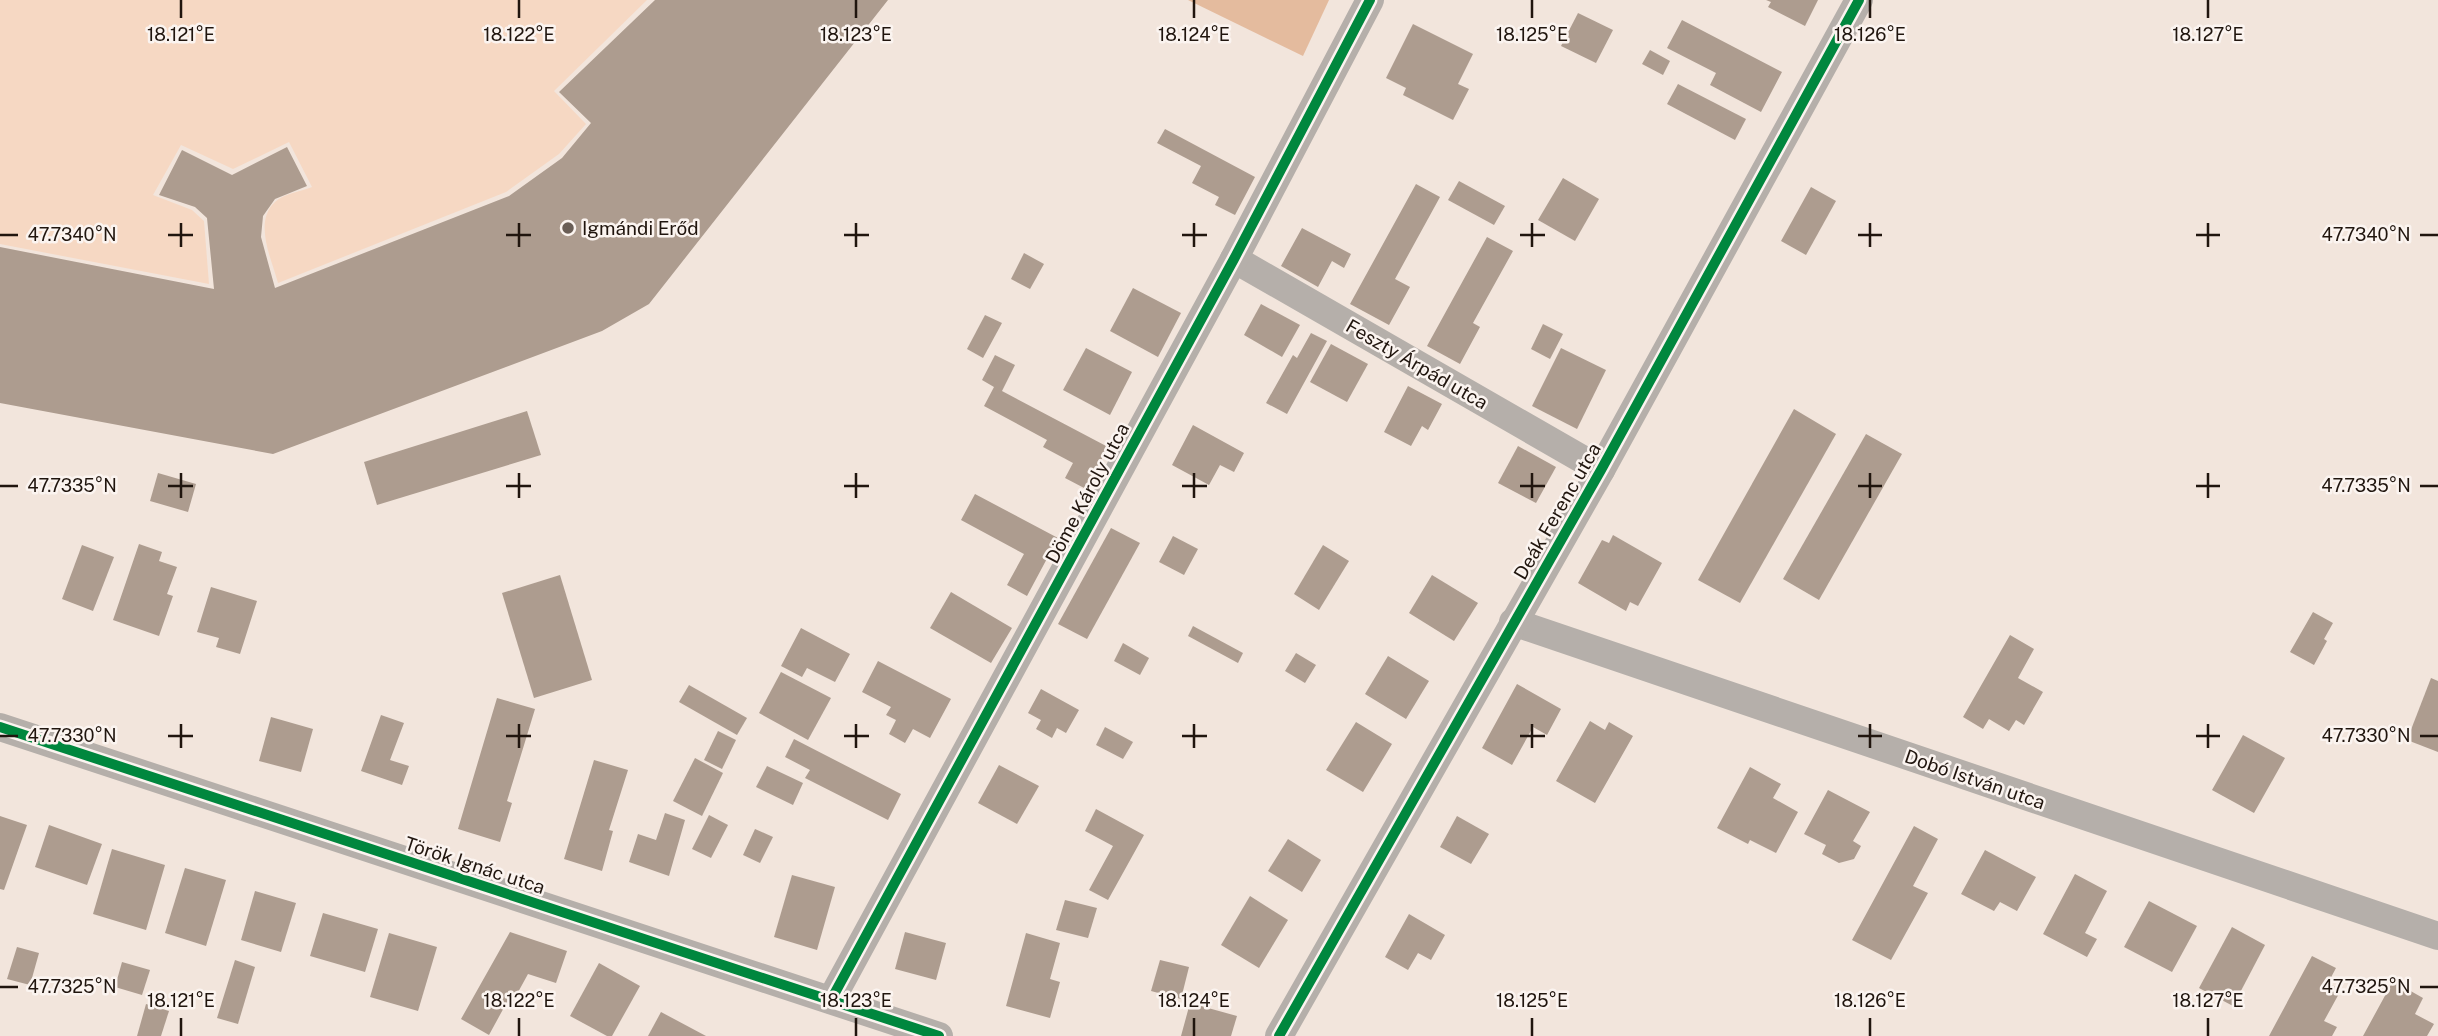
<svg xmlns="http://www.w3.org/2000/svg" width="2438" height="1036" font-family="'Public Sans',sans-serif">
<rect width="100%" height="100%" fill="#f2e5dc"/>
<path fill="#f6d8c3" d="M0,0h647l-93,91 32,33 -27,30 -53,38 -228,91c-6,-23 -25,-61 -3,-81 8,-8 27,-11 37,-15l-23,-45 -56,27 -52,-24 -28,50 39,15 12,11 5,63 -209,-40z"/>
<polygon fill="#e4bb9e" points="1188,0 1329,0 1303,56"/>
<g fill="#ad9c8f">
<polygon points="655,0 888,0 649,304 602,331 273,454 0,403 0,247 214,289 207,218 195,207 159,195 182,150 232,175 287,147 307,186 275,199 263,216 261,237 275,288 509,196 562,158 591,123 559,92"/>
<polygon points="1766,0 1818,0 1805,26 1768,7 1771,2"/>
<polygon points="1578,13 1613,30 1596,63 1561,46"/>
<polygon points="1682,20 1782,72 1761,112 1710,85 1716,73 1667,48"/>
<polygon points="1413,24 1473,54 1458,84 1469,89 1453,120 1403,95 1406,88 1386,78"/>
<polygon points="1650,50 1670,61 1663,75 1642,64"/>
<polygon points="1678,84 1746,119 1735,140 1667,104"/>
<polygon points="1165,129 1255,177 1235,215 1215,205 1219,197 1192,183 1201,166 1157,143"/>
<polygon points="1563,178 1599,199 1575,241 1538,220"/>
<polygon points="1459,181 1505,206 1494,225 1448,200"/>
<polygon points="1416,184 1440,197 1395,279 1410,287 1389,325 1350,304"/>
<polygon points="1811,187 1836,201 1806,255 1781,241"/>
<polygon points="1302,228 1351,254 1344,268 1332,261 1318,287 1281,266"/>
<polygon points="1487,237 1513,251 1473,323 1480,327 1460,364 1427,346"/>
<polygon points="1024,253 1044,264 1030,289 1011,279"/>
<polygon points="1133,288 1181,313 1158,357 1110,331"/>
<polygon points="1261,304 1300,325 1282,357 1244,335"/>
<polygon points="985,315 1002,323 983,358 967,349"/>
<polygon points="1543,324 1563,334 1550,359 1531,349"/>
<polygon points="1311,333 1327,341 1287,414 1266,403 1293,355 1297,358"/>
<polygon points="1331,344 1368,364 1347,402 1310,382"/>
<polygon points="1086,348 1132,372 1110,415 1063,390"/>
<polygon points="1561,348 1606,370 1577,429 1532,406"/>
<polygon points="995,355 1015,365 1002,391 1108,447 1086,489 1065,478 1073,463 1043,447 1047,440 984,406 994,387 982,380"/>
<polygon points="1408,386 1442,404 1428,430 1422,426 1411,446 1384,432"/>
<polygon points="1794,409 1836,434 1740,603 1698,580"/>
<polygon points="527,411 541,455 377,505 364,462"/>
<polygon points="1193,425 1244,453 1234,472 1220,465 1209,485 1172,465"/>
<polygon points="1866,434 1902,454 1819,600 1783,579"/>
<polygon points="1518,446 1556,467 1536,503 1498,483"/>
<polygon points="158,473 196,484 188,512 150,501"/>
<polygon points="975,494 1058,538 1027,596 1007,585 1024,554 961,520"/>
<polygon points="1111,528 1140,543 1087,639 1058,624"/>
<polygon points="1613,535 1662,563 1638,606 1630,602 1626,611 1578,583 1602,540 1609,543"/>
<polygon points="1173,536 1198,549 1184,575 1159,562"/>
<polygon points="139,544 162,552 159,561 177,567 167,594 173,596 159,636 113,620"/>
<polygon points="82,545 114,557 93,611 62,599"/>
<polygon points="1323,545 1349,561 1319,610 1294,594"/>
<polygon points="560,575 592,680 534,698 502,593"/>
<polygon points="1432,575 1478,603 1454,641 1409,613"/>
<polygon points="211,587 257,601 240,654 216,647 219,638 197,632"/>
<polygon points="951,592 1012,628 991,663 930,628"/>
<polygon points="2313,612 2333,623 2324,639 2327,641 2314,665 2290,652"/>
<polygon points="1193,626 1243,653 1238,663 1188,636"/>
<polygon points="801,628 850,654 835,682 807,668 802,677 781,666"/>
<polygon points="2010,635 2034,649 2018,678 2043,692 2024,725 2016,720 2009,731 1989,719 1983,729 1963,717"/>
<polygon points="1123,643 1149,658 1140,675 1114,661"/>
<polygon points="1296,653 1316,665 1305,683 1285,671"/>
<polygon points="1388,656 1429,681 1406,719 1365,694"/>
<polygon points="878,661 951,699 930,738 913,729 905,743 889,734 896,720 886,715 891,707 862,692"/>
<polygon points="781,672 831,698 808,740 759,713"/>
<polygon points="2431,678 2438,681 2438,752 2407,740"/>
<polygon points="1517,684 1561,709 1547,735 1533,727 1512,765 1482,748"/>
<polygon points="689,685 747,718 737,735 679,702"/>
<polygon points="1041,689 1079,710 1066,733 1057,728 1052,738 1036,729 1041,720 1028,713"/>
<polygon points="497,698 535,709 507,801 512,803 500,842 458,829"/>
<polygon points="381,715 404,723 390,760 409,766 402,785 361,771"/>
<polygon points="271,717 313,729 301,772 259,761"/>
<polygon points="1590,721 1605,730 1609,722 1633,736 1595,803 1556,781"/>
<polygon points="1356,722 1392,744 1363,792 1326,770"/>
<polygon points="1105,727 1133,742 1123,759 1096,745"/>
<polygon points="718,731 736,740 722,769 704,760"/>
<polygon points="2243,735 2285,758 2254,813 2212,790"/>
<polygon points="794,739 901,794 888,820 805,778 810,770 785,757"/>
<polygon points="695,758 723,773 702,816 673,801"/>
<polygon points="594,760 628,770 609,830 613,831 602,871 564,859"/>
<polygon points="999,765 1039,786 1017,824 978,803"/>
<polygon points="767,766 803,783 793,805 756,787"/>
<polygon points="1750,767 1781,784 1773,798 1798,812 1776,853 1750,840 1748,844 1717,828"/>
<polygon points="1828,790 1870,812 1853,841 1861,846 1854,859 1839,863 1822,854 1826,845 1804,834"/>
<polygon points="1096,809 1144,835 1108,900 1089,890 1113,846 1085,831"/>
<polygon points="665,813 685,820 669,876 629,862 638,834 656,840"/>
<polygon points="709,815 728,825 711,858 692,849"/>
<polygon points="0,816 27,825 4,890 0,889"/>
<polygon points="1457,816 1489,834 1471,864 1440,847"/>
<polygon points="49,825 102,844 87,885 35,867"/>
<polygon points="1914,826 1938,839 1913,886 1928,893 1891,960 1852,940"/>
<polygon points="755,829 773,837 760,863 743,855"/>
<polygon points="1288,839 1321,860 1302,892 1268,871"/>
<polygon points="112,849 165,865 146,930 93,914"/>
<polygon points="1985,850 2036,877 2017,911 2000,902 1994,911 1961,894"/>
<polygon points="185,868 226,880 206,946 165,933"/>
<polygon points="2075,874 2107,891 2085,933 2097,939 2087,957 2043,934"/>
<polygon points="792,875 835,887 817,950 774,937"/>
<polygon points="255,891 296,903 281,952 241,940"/>
<polygon points="1250,896 1288,920 1259,968 1221,945"/>
<polygon points="1065,900 1097,908 1088,938 1056,930"/>
<polygon points="2149,901 2197,926 2172,972 2124,947"/>
<polygon points="323,913 378,929 365,972 310,956"/>
<polygon points="1409,914 1445,935 1431,960 1418,953 1408,970 1385,957"/>
<polygon points="2232,927 2265,945 2233,1006 2199,988"/>
<polygon points="510,932 567,951 556,983 528,974 511,1005 507,1002 489,1035 461,1019"/>
<polygon points="905,932 946,943 936,980 895,969"/>
<polygon points="389,933 437,947 418,1011 370,997"/>
<polygon points="1026,933 1060,943 1050,979 1060,982 1050,1018 1006,1006"/>
<polygon points="17,947 39,953 30,985 7,979"/>
<polygon points="2312,956 2336,968 2328,983 2341,990 2324,1021 2337,1027 2332,1036 2269,1036"/>
<polygon points="235,960 255,967 238,1024 217,1018"/>
<polygon points="1160,960 1189,967 1181,999 1151,991"/>
<polygon points="122,962 150,970 142,995 115,987"/>
<polygon points="599,963 640,986 612,1036 607,1036 570,1016"/>
<polygon points="2393,981 2423,998 2415,1014 2434,1024 2427,1036 2363,1036"/>
<polygon points="1190,1003 1237,1016 1231,1036 1181,1036"/>
<polygon points="146,1004 169,1011 161,1036 137,1036"/>
<polygon points="661,1012 706,1036 648,1036"/>
</g>
<g fill="none" stroke-linecap="round" stroke-linejoin="round">
<g stroke="#b5afaa" stroke-width="28">
<polyline points="1234,259 1601,470"/>
<polyline points="1513,622 2438,936"/>
<polyline points="0,727 939,1036"/>
<polyline points="831,1000 1234,259 1370,0"/>
<polyline points="1279,1036 1601,470 1859,0"/>
</g>
<defs>
<g id="cycleway">
<polyline points="0,727 939,1036"/>
<polyline points="831,1000 1234,259 1370,0"/>
<polyline points="1279,1036 1601,470 1859,0"/>
</g>
</defs>
<use href="#cycleway" stroke="#fbf4f0" stroke-width="15"/>
<use href="#cycleway" stroke="#00873e" stroke-width="10"/>
</g>
<path fill="none" stroke="#20150e" stroke-width="2.5" d="M181,0v18M519,0v18M856,0v18M1194,0v18M1532,0v18M1870,0v18M2208,0v18M181,223v24M519,223v24M856,223v24M1194,223v24M1532,223v24M1870,223v24M2208,223v24M0,235h18M168,235h25M506,235h25M844,235h25M1182,235h25M1520,235h25M1858,235h24M2196,235h24M2420,235h18M181,473v25M519,473v25M856,473v25M1194,473v25M1532,473v25M1870,473v25M2208,473v25M0,486h18M168,486h25M506,486h25M844,486h25M1182,486h25M1520,486h25M1858,486h24M2196,486h24M2420,486h18M181,724v24M519,724v24M856,724v24M1194,724v24M1532,724v24M1870,724v24M2208,724v24M0,736h18M168,736h25M506,736h25M844,736h25M1182,736h25M1520,736h25M1858,736h24M2196,736h24M2420,736h18M0,987h18M2420,987h18M181,1018v18M519,1018v18M856,1018v18M1194,1018v18M1532,1018v18M1870,1018v18M2208,1018v18"/>
<circle fill="#6a5e56" stroke="#fbf4f0" stroke-width="2.5" cx="568" cy="228" r="7"/>
<g text-anchor="middle" dominant-baseline="central" stroke-width="5" stroke-linejoin="round" paint-order="stroke">
<g font-size="19" fill="#20150e" stroke="#fbf4f0" text-anchor="start">
<text x="582" y="228">Igmándi Erőd</text>
</g>
<g font-size="19" fill="#20150e" stroke="#fbf4f0">
<text transform="translate(1417 364) rotate(30)">Feszty Árpád utca</text>
<text transform="translate(1087 493) rotate(-62)">Döme Károly utca</text>
<text transform="translate(1557 511) rotate(-60)">Deák Ferenc utca</text>
<text transform="translate(1975 779) rotate(19)">Dobó István utca</text>
<text transform="translate(475 865) rotate(18)">Török Ignác utca</text>
</g>
</g>
<g font-size="18" text-anchor="middle" fill="#20150e" stroke="#fbf4f0" stroke-width="5" stroke-linejoin="round" paint-order="stroke">
<text x="181" y="41">18.121°E</text>
<text x="519" y="41">18.122°E</text>
<text x="856" y="41">18.123°E</text>
<text x="1194" y="41">18.124°E</text>
<text x="1532" y="41">18.125°E</text>
<text x="1870" y="41">18.126°E</text>
<text x="2208" y="41">18.127°E</text>
<text x="72" y="241">47.7340°N</text>
<text x="2366" y="241">47.7340°N</text>
<text x="72" y="492">47.7335°N</text>
<text x="2366" y="492">47.7335°N</text>
<text x="72" y="742">47.7330°N</text>
<text x="2366" y="742">47.7330°N</text>
<text x="72" y="993">47.7325°N</text>
<text x="2366" y="993">47.7325°N</text>
<text x="181" y="1007">18.121°E</text>
<text x="519" y="1007">18.122°E</text>
<text x="856" y="1007">18.123°E</text>
<text x="1194" y="1007">18.124°E</text>
<text x="1532" y="1007">18.125°E</text>
<text x="1870" y="1007">18.126°E</text>
<text x="2208" y="1007">18.127°E</text>
</g>
</svg>
